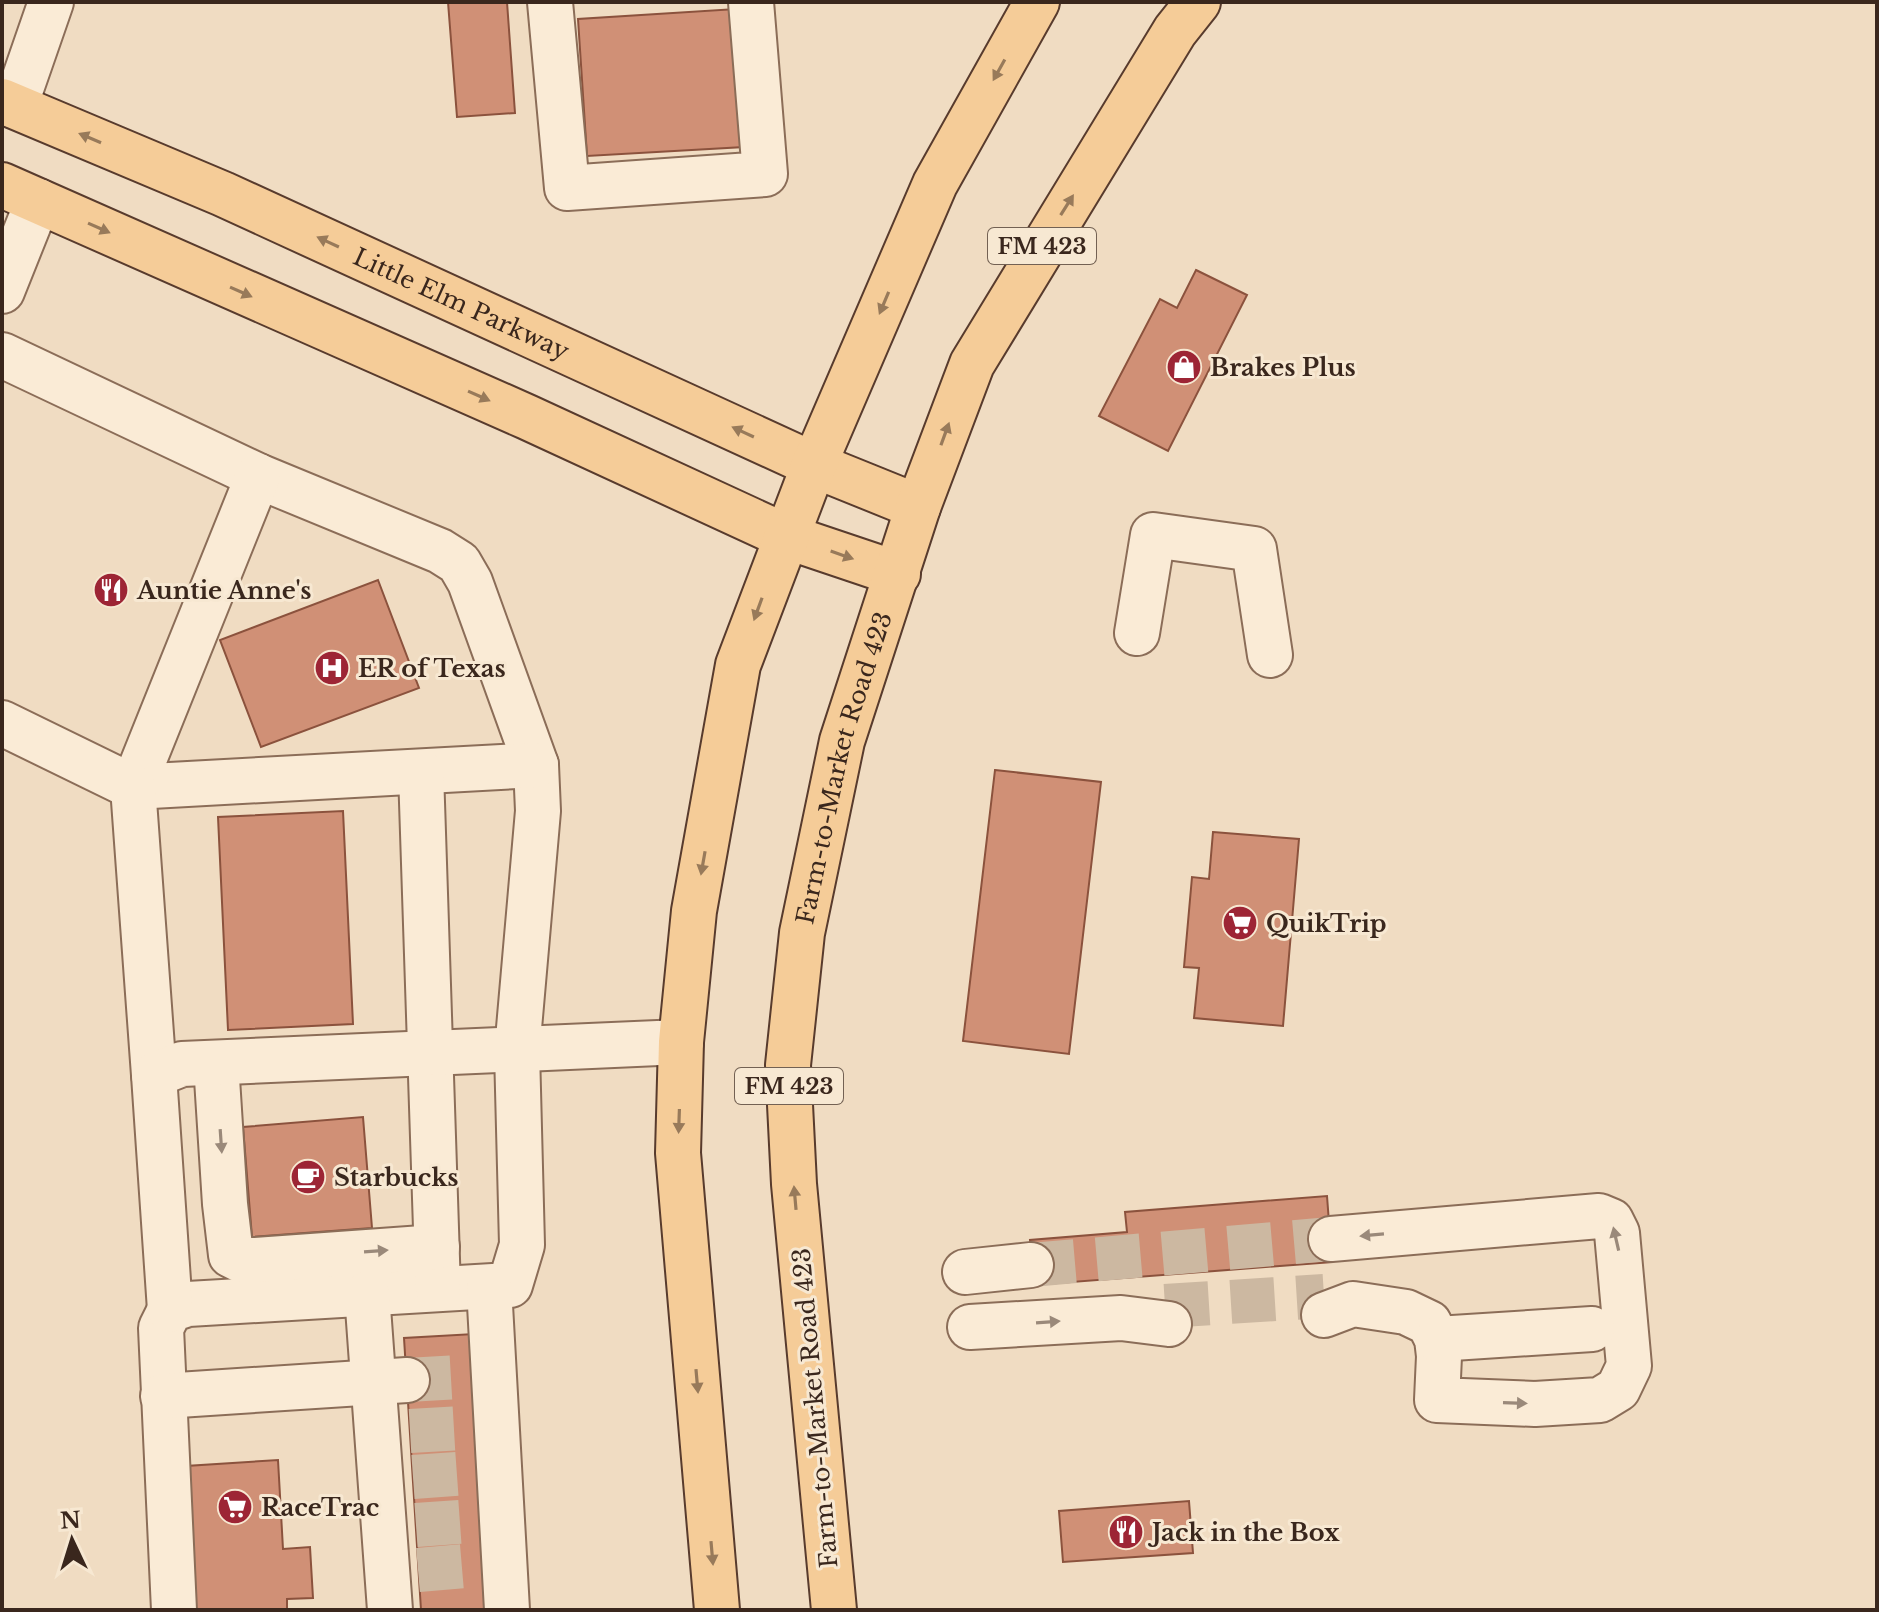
<svg xmlns="http://www.w3.org/2000/svg" width="1879" height="1612" font-family="'Libre Baskerville',serif">
<rect width="100%" height="100%" fill="#f0dcc2"/>
<g fill="#d09076" stroke="#8b523d" stroke-width="2">
<polygon points="448,2 507,2 515,113 457,117"/>
<polygon points="736,9 744,147 587,156 578,19"/>
<polygon points="1196,270 1247,295 1168,451 1099,416 1160,299 1177,308"/>
<polygon points="378,580 419,688 261,747 220,640"/>
<polygon points="995,770 1101,782 1069,1054 963,1041"/>
<polygon points="343,811 353,1024 228,1030 218,817"/>
<polygon points="1213,832 1299,839 1283,1026 1194,1018 1199,968 1184,967 1192,877 1209,879"/>
<polygon points="363,1117 372,1228 252,1237 243,1127"/>
<polygon points="1327,1196 1332,1262 1033,1285 1030,1240 1127,1232 1125,1212"/>
<polygon points="474,1334 490,1610 421,1610 404,1338"/>
<polygon points="278,1460 283,1549 310,1547 313,1598 287,1599 287,1610 195,1610 186,1466"/>
<polygon points="1189,1501 1193,1553 1063,1562 1059,1511"/>
</g>
<g fill="none" stroke-linecap="round" stroke-linejoin="round">
<g stroke="#ccb8a1" stroke-width="44" stroke-dasharray="44 22" stroke-linecap="butt">
<polyline points="1031,1265 1331,1239"/>
<polyline points="1165,1306 1324,1296"/>
<polyline points="407,1380 476,1376"/>
<polyline points="410,1431 479,1427"/>
<polyline points="413,1477 482,1472"/>
<polyline points="416,1525 485,1520"/>
<polyline points="418,1570 488,1564"/>
</g>
<defs>
<g id="minor">
<polyline points="550,2 567,188 765,174 751,2"/>
<polyline points="15,106 51,2"/>
<polyline points="2,291 38,201"/>
<polyline points="2,355 258,476 440,551 459,563 470,582 536,765 538,811 517,1051 522,1245 510,1285 188,1304 170,1310 161,1328 174,1610"/>
<polyline points="258,476 133,787 536,765"/>
<polyline points="1137,633 1153,535 1254,549 1270,655"/>
<polyline points="2,723 133,787 154,1075"/>
<polyline points="421,772 438,1289"/>
<polyline points="216,1063 225,1204 231,1255 241,1260 256,1260 437,1247"/>
<polyline points="965,1272 1031,1265"/>
<polyline points="489,1287 507,1610"/>
<polyline points="367,1294 390,1610"/>
<polyline points="170,1310 154,1075 182,1064 681,1042"/>
<polyline points="1324,1315 1353,1304 1406,1312 1429,1323 1437,1339 1439,1356 1437,1400 1535,1404 1600,1400 1618,1389 1629,1366 1617,1233 1611,1221 1599,1216 1331,1239"/>
<polyline points="970,1327 1121,1318 1169,1324"/>
<polyline points="1437,1339 1592,1329"/>
<polyline points="163,1396 407,1380"/>
</g>
<g id="major">
<path id="s1" d="M2,101l221,93 591,271 104,42"/>
<polyline points="2,185 527,417 785,536 898,574"/>
<polyline points="717,1610 678,1153 681,1042 694,911 738,665 814,465 935,184 1037,2"/>
<path id="s2" d="M834,1610l-40,-426 -6,-119 14,-132 40,-192 76,-234 54,-143 203,-333 23,-29"/>
</g>
</defs>
<use href="#minor" stroke="#8b6d58" stroke-width="48"/>
<use href="#major" stroke="#583b2d" stroke-width="48"/>
<use href="#minor" stroke="#faebd6" stroke-width="44"/>
<use href="#major" stroke="#f5cc98" stroke-width="44"/>
</g>
<defs><path id="oneway-solid" d="M-6-.8H1V-3.2L6.5 0L1 3.2V.8H-6Z" transform="scale(2)"/></defs>
<g fill="#987a5a">
<use href="#oneway-solid" transform="translate(999 70) rotate(119)"/>
<use href="#oneway-solid" transform="translate(90 138) rotate(-157)"/>
<use href="#oneway-solid" transform="translate(1067 205) rotate(-58)"/>
<use href="#oneway-solid" transform="translate(99 228) rotate(24)"/>
<use href="#oneway-solid" transform="translate(328 242) rotate(-155)"/>
<use href="#oneway-solid" transform="translate(241 292) rotate(24)"/>
<use href="#oneway-solid" transform="translate(884 303) rotate(113)"/>
<use href="#oneway-solid" transform="translate(479 396) rotate(24)"/>
<use href="#oneway-solid" transform="translate(743 432) rotate(-155)"/>
<use href="#oneway-solid" transform="translate(945 434) rotate(-70)"/>
<use href="#oneway-solid" transform="translate(842 555) rotate(19)"/>
<use href="#oneway-solid" transform="translate(758 609) rotate(110)"/>
<use href="#oneway-solid" transform="translate(703 863) rotate(100)"/>
<use href="#oneway-solid" transform="translate(679 1121) rotate(92)"/>
<use href="#oneway-solid" transform="translate(795 1198) rotate(-95)"/>
<use href="#oneway-solid" transform="translate(697 1381) rotate(85)"/>
<use href="#oneway-solid" transform="translate(712 1553) rotate(85)"/>
</g>
<g fill="#9a897a">
<use href="#oneway-solid" transform="translate(221 1141) rotate(86)"/>
<use href="#oneway-solid" transform="translate(1372 1235) rotate(175)"/>
<use href="#oneway-solid" transform="translate(1616 1239) rotate(-103)"/>
<use href="#oneway-solid" transform="translate(376 1251) rotate(-4)"/>
<use href="#oneway-solid" transform="translate(1048 1322) rotate(-4)"/>
<use href="#oneway-solid" transform="translate(1515 1403) rotate(2)"/>
</g>
<defs>
<symbol id="shop-disc" viewBox="-11 -11 22 22"><circle r="9.5" fill="#9d2535" stroke="#f7e8d2"/><path d="M-5-2.5h2.3a2.7 3.5 0 0 1 5.4 0H5L5.5 6h-11ZM-1.5-2.5h3a1.5 2.3 0 0 0-3 0Z" fill="#fff"/></symbol>
<symbol id="restaurant-disc" viewBox="-11 -11 22 22"><circle r="9.5" fill="#9d2535" stroke="#f7e8d2"/><path d="M-5-6h1v4h1v-4h1v4h1v-4h1v5L-1.5 .5V6h-2V.5L-5-1ZM5-6V6H3V1.5H1.5Q1.5-4 5-6Z" fill="#fff"/></symbol>
<symbol id="hospital-disc" viewBox="-11 -11 22 22"><circle r="9.5" fill="#9d2535" stroke="#f7e8d2"/><path d="M-5-5h3v3.5h4V-5h3V5h-3V1.5h-4V5h-3Z" fill="#fff"/></symbol>
<symbol id="supermarket-disc" viewBox="-11 -11 22 22"><circle r="9.5" fill="#9d2535" stroke="#f7e8d2"/><path d="M-6-5.5h2.5l.6 2H6L4.5 2H-2.5L-4.4-4H-6ZM-1.5 3.2a1.3 1.3 0 1 0 .1 0ZM3 3.2a1.3 1.3 0 1 0 .1 0Z" fill="#fff"/></symbol>
<symbol id="cafe-disc" viewBox="-11 -11 22 22"><circle r="9.5" fill="#9d2535" stroke="#f7e8d2"/><path d="M-5.5-4.5H6V0H3Q3 3.5 0 3.5H-2.5Q-5.5 3.5-5.5 0ZM3-3.2v2h1.7v-2ZM-6 4.5H4V6H-6Z" fill="#fff"/></symbol>
</defs>
<g fill-rule="evenodd">
<use href="#shop-disc" x="1164" y="347" width="40" height="40"/>
<use href="#restaurant-disc" x="91" y="570" width="40" height="40"/>
<use href="#hospital-disc" x="312" y="648" width="40" height="40"/>
<use href="#supermarket-disc" x="1220" y="903" width="40" height="40"/>
<use href="#cafe-disc" x="288" y="1157" width="40" height="40"/>
<use href="#supermarket-disc" x="215" y="1487" width="40" height="40"/>
<use href="#restaurant-disc" x="1106" y="1512" width="40" height="40"/>
</g>
<g text-anchor="middle" dominant-baseline="central" stroke-width="6" stroke-linejoin="round" paint-order="stroke">
<g fill="#f7e8d2" stroke="#736153" stroke-width="2">
<rect x="988" y="228" width="108" height="36" rx="6"/>
<rect x="735" y="1068" width="108" height="36" rx="6"/>
</g>
<g font-size="22" font-weight="bold" fill="#3a271d">
<text x="1042" y="246">FM 423</text>
<text x="789" y="1086">FM 423</text>
</g>
<g font-size="24" fill="#3a271d" stroke="#f7e8d2">
<text stroke="none"><textPath href="#s1" startOffset="502">Little Elm Parkway</textPath></text>
<text stroke="none"><textPath href="#s2" startOffset="850">Farm-to-Market Road 423</textPath></text>
<text transform="translate(815 1408) rotate(-95)">Farm-to-Market Road 423</text>
</g>
<g font-size="24" font-weight="bold" fill="#3a271d" stroke="#f7e8d2" text-anchor="start">
<text x="1210" y="367">Brakes Plus</text>
<text x="137" y="590">Auntie Anne's</text>
<text x="358" y="668">ER of Texas</text>
<text x="1266" y="923">QuikTrip</text>
<text x="334" y="1177">Starbucks</text>
<text x="261" y="1507">RaceTrac</text>
<text x="1152" y="1532">Jack in the Box</text>
</g>
</g>
<rect width="1879" height="1612" fill="none" stroke="#3a271d" stroke-width="8"/>
<g transform="translate(72 1540) rotate(356)" stroke="#f7e8d2" stroke-width="6" paint-order="stroke">
<path d="M0-6L14 30L0 20L-14 30Z" fill="#3a271d"/>
<text y="-12" font-size="22" font-weight="bold" text-anchor="middle" fill="#3a271d">N</text>
</g>
</svg>
